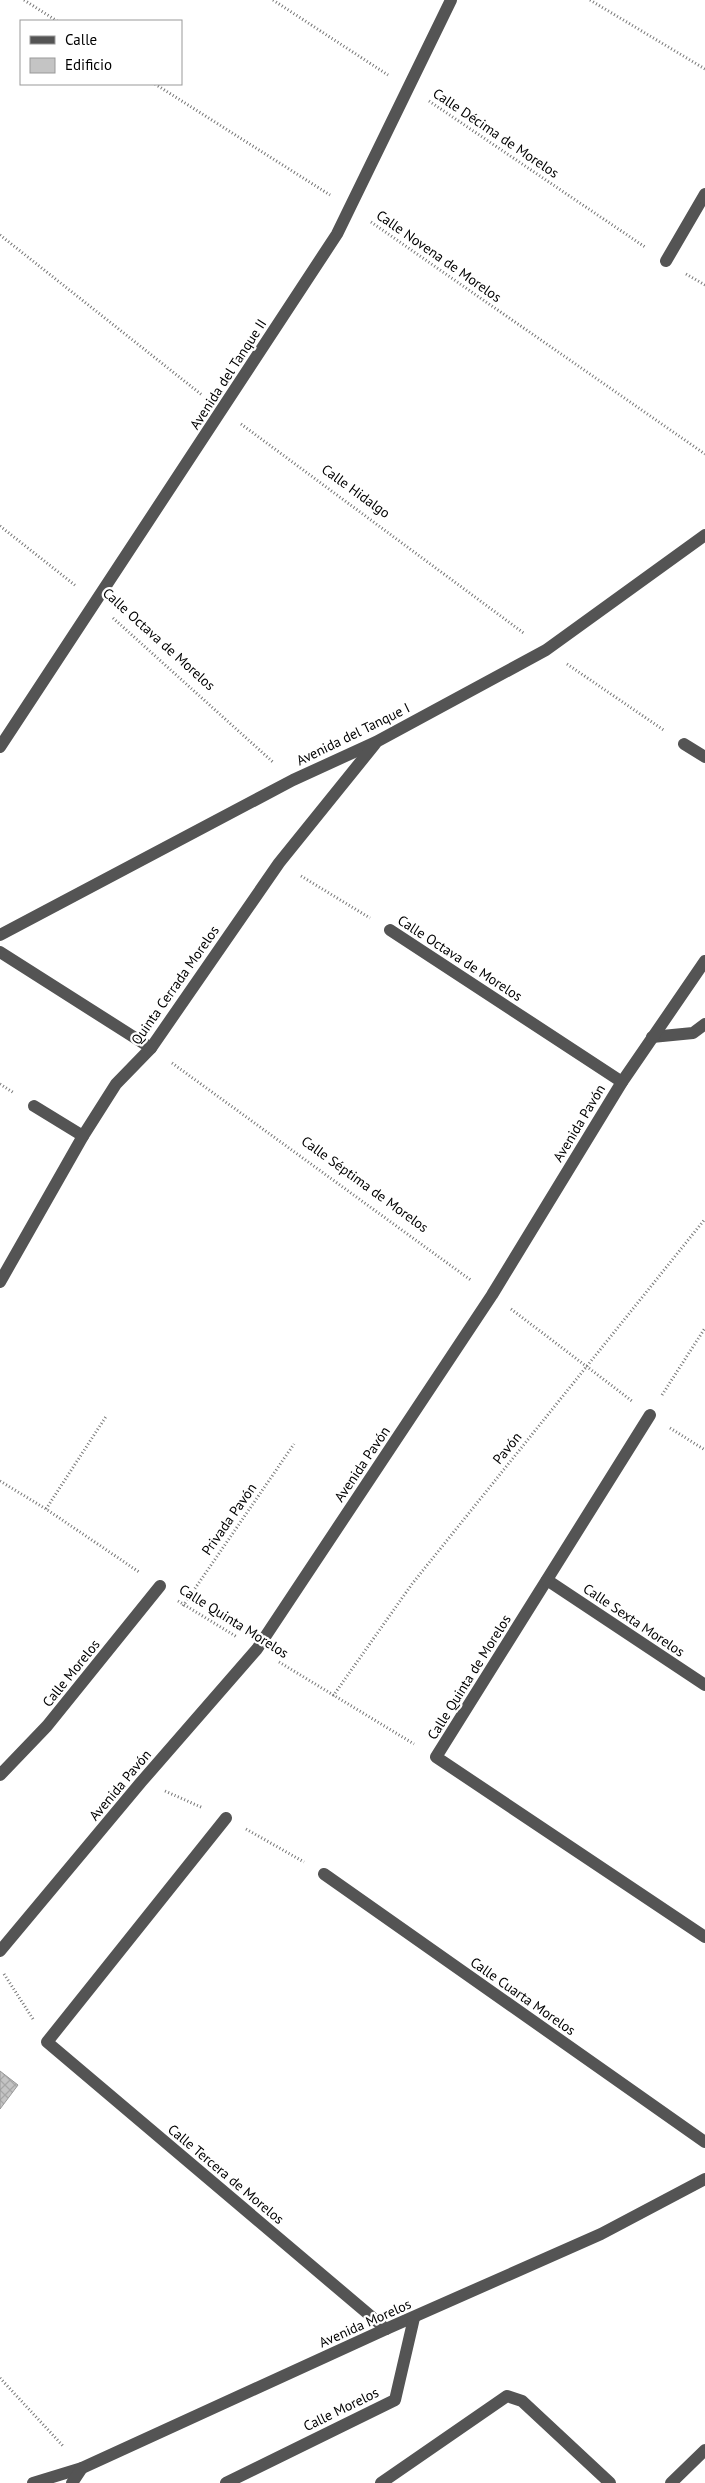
<svg xmlns="http://www.w3.org/2000/svg" width="705" height="2483" font-family="'PT Sans',sans-serif">
<defs>
<pattern id="building-cross-hatch" width="8" height="8" patternUnits="userSpaceOnUse" patternTransform="scale(1.25)"><rect width="8" height="8" fill="#c4c4c4"/><path d="M0 0l8 8M0 8l8-8" fill="none" stroke="#a7a7a7"/></pattern>
</defs>
<rect width="100%" height="100%" fill="#fff"/>
<polygon fill="url(#building-cross-hatch)" stroke="#989898" points="0,2071 18,2085 0,2109"/>
<g fill="none" stroke-linecap="round" stroke-linejoin="round">
<g stroke="#767676" stroke-width="3" stroke-dasharray="1 2.5" stroke-linecap="butt">
<polyline points="24,0 57,21"/>
<polyline points="273,0 388,75"/>
<polyline points="590,0 705,69"/>
<polyline points="155,84 330,195"/>
<polyline points="429,101 645,247"/>
<polyline points="371,222 705,454"/>
<polyline points="0,235 202,395"/>
<polyline points="686,274 705,285"/>
<polyline points="241,424 525,634"/>
<polyline points="0,526 76,586"/>
<polyline points="113,618 274,763"/>
<polyline points="567,664 665,731"/>
<polyline points="301,876 370,918"/>
<polyline points="172,1063 472,1281"/>
<polyline points="0,1084 14,1093"/>
<polyline points="511,1309 632,1401"/>
<polyline points="662,1395 705,1328"/>
<polyline points="670,1428 705,1450"/>
<polyline points="0,1481 46,1509 139,1572"/>
<polyline points="46,1509 107,1415"/>
<polyline points="178,1601 237,1637"/>
<polyline points="183,1606 294,1444"/>
<polyline points="279,1662 414,1744"/>
<polyline points="333,1696 412,1584 705,1219"/>
<polyline points="165,1791 203,1808"/>
<polyline points="246,1829 304,1862"/>
<polyline points="4,1974 33,2019"/>
<polyline points="0,2378 64,2447"/>
</g>
<g stroke="#545454" stroke-width="12">
<polyline points="666,261 705,194"/>
<polyline points="684,744 705,757"/>
<polyline points="0,747 337,234 451,0"/>
<polyline points="390,930 622,1082"/>
<polyline points="0,935 293,780 376,742 546,650 705,535"/>
<polyline points="0,952 151,1048"/>
<polyline points="652,1037 693,1033 705,1024"/>
<polyline points="34,1106 83,1136"/>
<polyline points="0,1282 83,1136 116,1084 151,1048 279,863 375,744"/>
<polyline points="650,1415 436,1757 705,1937"/>
<polyline points="547,1580 705,1685"/>
<polyline points="0,1775 47,1726 160,1586"/>
<polyline points="226,1818 47,2042 386,2329"/>
<polyline points="324,1874 705,2142"/>
<polyline points="0,1951 142,1781 257,1649 492,1295 622,1082 705,961"/>
<polyline points="33,2483 82,2468 386,2329 601,2234 705,2179"/>
<polyline points="72,2483 82,2468"/>
<polyline points="226,2483 395,2400 414,2318"/>
<polyline points="381,2483 507,2396 522,2401 610,2483"/>
<polyline points="671,2483 705,2450"/>
</g>
</g>
<g text-anchor="middle" dominant-baseline="central" stroke-width="4.5" stroke-linejoin="round" paint-order="stroke">
<g font-size="14" fill="#000" stroke="#fff">
<text transform="translate(496 133) rotate(34)">Calle Décima de Morelos</text>
<text transform="translate(439 256) rotate(35)">Calle Novena de Morelos</text>
<text transform="translate(228 374) rotate(-57)">Avenida del Tanque II</text>
<text transform="translate(356 491) rotate(36)">Calle Hidalgo</text>
<text transform="translate(159 639) rotate(42)">Calle Octava de Morelos</text>
<text transform="translate(353 734) rotate(-26)">Avenida del Tanque I</text>
<text transform="translate(460 958) rotate(33)">Calle Octava de Morelos</text>
<text transform="translate(175 985) rotate(-55)">Quinta Cerrada Morelos</text>
<text transform="translate(579 1123) rotate(-59)">Avenida Pavón</text>
<text transform="translate(365 1184) rotate(36)">Calle Séptima de Morelos</text>
<text transform="translate(507 1448) rotate(-51)">Pavón</text>
<text transform="translate(362 1464) rotate(-56)">Avenida Pavón</text>
<text transform="translate(229 1519) rotate(-55)">Privada Pavón</text>
<text transform="translate(634 1620) rotate(34)">Calle Sexta Morelos</text>
<text transform="translate(234 1621) rotate(32)">Calle Quinta Morelos</text>
<text transform="translate(71 1673) rotate(-51)">Calle Morelos</text>
<text transform="translate(469 1677) rotate(-58)">Calle Quinta de Morelos</text>
<text transform="translate(120 1785) rotate(-50)">Avenida Pavón</text>
<text transform="translate(523 1996) rotate(35)">Calle Cuarta Morelos</text>
<text transform="translate(226 2174) rotate(40)">Calle Tercera de Morelos</text>
<text transform="translate(365 2323) rotate(-24)">Avenida Morelos</text>
<text transform="translate(341 2409) rotate(-26)">Calle Morelos</text>
</g>
</g>
<rect x="20" y="20" width="162" height="65" fill="#ffffff" stroke="#999999"/>
<rect x="30" y="36" width="25" height="8" fill="#545454" stroke="#999999"/>
<text x="65" y="45" font-size="15" fill="#000000">Calle</text>
<rect x="30" y="58" width="25" height="15" fill="#c4c4c4" stroke="#999999"/>
<text x="65" y="70" font-size="15" fill="#000000">Edificio</text>
</svg>
